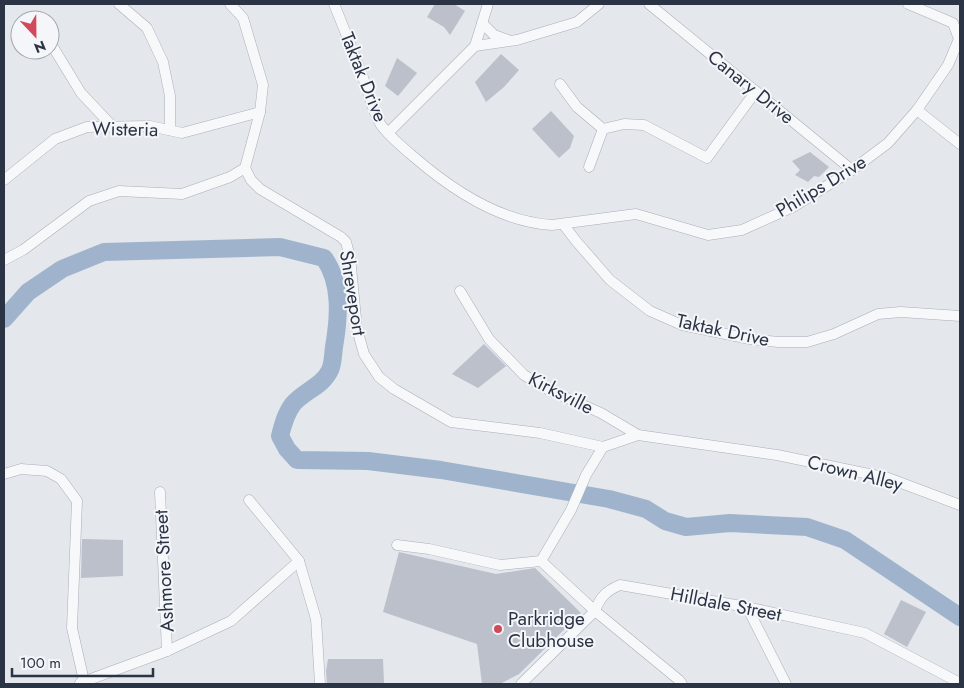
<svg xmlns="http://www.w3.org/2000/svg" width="964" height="688" font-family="Jost,sans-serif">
<rect width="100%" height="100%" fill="#e4e7ec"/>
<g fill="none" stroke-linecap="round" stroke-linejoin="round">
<path stroke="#9fb4cc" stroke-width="18" d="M4,319l24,-27 34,-23 42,-17 176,-5 44,11c18,25 15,60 10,89 -1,7 -1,17 -4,23 -7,16 -26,21 -37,34 -7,9 -10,20 -13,32l7,13 10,11 71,1 73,9 168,29 37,10 19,12 21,6 44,-4 77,4 38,13 115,77"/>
</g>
<g fill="#bbc0ca">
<polygon points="435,4 454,4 465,11 450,35 444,27 427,17"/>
<polygon points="501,54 519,70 504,87 486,102 475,82"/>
<polygon points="397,58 417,73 398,96 385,86"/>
<polygon points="551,111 574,136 570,148 559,158 532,129"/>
<polygon points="810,152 829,167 819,177 814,176 808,182 795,175 800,170 792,161"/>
<polygon points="484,344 506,366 478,388 452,374"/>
<polygon points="82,539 123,540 123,576 81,578"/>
<polygon points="399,552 496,574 535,568 581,613 519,674 500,684 482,684 477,644 383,612"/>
<polygon points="901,600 926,612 907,647 884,634"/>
<polygon points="328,659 383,659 384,684 327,684 326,671"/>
</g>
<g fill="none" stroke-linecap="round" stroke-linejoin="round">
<defs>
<g id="minor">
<polyline points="119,4 147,28 163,62 170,96 170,130"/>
<polyline points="230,4 243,18 263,85 260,112 245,168"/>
<path d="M334,4c11,27 22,54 32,82 4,12 8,28 15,39 9,12 21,22 33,32 37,32 87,65 138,68l84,-11 72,21 34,-5 51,-23 59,-37 36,-27 29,-33 31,-45 11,-26 -6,-16 -45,-19"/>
<polyline points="649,4 852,170"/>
<polyline points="482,23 494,35 508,40"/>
<polyline points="50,42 81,93 113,127"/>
<polyline points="475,46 517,40 577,22 599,4"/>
<polyline points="560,84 577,107 603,129"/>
<polyline points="917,110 960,144"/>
<polyline points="388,133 475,46 488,4"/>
<polyline points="589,167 603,129 624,124 644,125 707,158 756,91"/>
<polyline points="245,168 251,180 260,189 341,237 346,242 350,257 357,329 364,354 379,377 394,389 451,422 540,433 603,447"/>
<polyline points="4,180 55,139 87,127 150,126 182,133 260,112"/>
<polyline points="563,224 576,241 610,280 650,311 682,325 750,339 778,342 807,342 834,334 878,314 901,312 960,316"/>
<polyline points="4,260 23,250 89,201 119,191 182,194 230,177 245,168"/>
<polyline points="460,291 489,339 524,375 549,390 601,413 638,435"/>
<polyline points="4,474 21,469 47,471 61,479 77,501 72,628 84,681"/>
<polyline points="160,492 167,651"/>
<polyline points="249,500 299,561 316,619 320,684"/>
<polyline points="397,545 429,549 500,565 541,561"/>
<polyline points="541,561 571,510 586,475 603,447 638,435 777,455 888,478 960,505"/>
<polyline points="541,561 595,611 679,680 682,684"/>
<polyline points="747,607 786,684"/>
<polyline points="80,683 167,651 231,621 299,561"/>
<path d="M521,684l74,-73c5,-14 11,-20 25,-26l127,22 118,26 95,50"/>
</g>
</defs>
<use href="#minor" stroke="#a9aeb7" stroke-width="11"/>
<use href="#minor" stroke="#f7f8fa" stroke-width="10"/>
</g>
<circle fill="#d1495b" stroke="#f4f6f9" stroke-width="2" cx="498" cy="629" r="5"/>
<g text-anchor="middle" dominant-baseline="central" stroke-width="4" stroke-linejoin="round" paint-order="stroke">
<g font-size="19" fill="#2b3445" stroke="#f4f6f9">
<text transform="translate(364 77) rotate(68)">Taktak Drive</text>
<text transform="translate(751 87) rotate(39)">Canary Drive</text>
<text transform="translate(125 129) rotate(1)">Wisteria</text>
<text transform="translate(821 186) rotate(-31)">Philips Drive</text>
<text transform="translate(353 293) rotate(81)">Shreveport</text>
<text transform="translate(723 330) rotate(12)">Taktak Drive</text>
<text transform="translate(561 393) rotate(27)">Kirksville</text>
<text transform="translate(855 473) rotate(14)">Crown Alley</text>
<text transform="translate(164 571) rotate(-93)">Ashmore Street</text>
<text transform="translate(726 604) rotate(11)">Hilldale Street</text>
</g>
<g font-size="19" fill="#2b3445" stroke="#f4f6f9" text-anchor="start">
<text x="508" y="618">Parkridge<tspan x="508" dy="22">Clubhouse</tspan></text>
</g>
</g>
<rect width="964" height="688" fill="none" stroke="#2b3445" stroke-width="10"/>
<g transform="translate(35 35) rotate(158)"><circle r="24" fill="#f4f6f9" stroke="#a4a8b1"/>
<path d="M0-4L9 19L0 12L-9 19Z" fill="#d1495b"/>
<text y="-8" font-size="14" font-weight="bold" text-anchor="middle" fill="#2b3445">N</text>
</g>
<path d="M12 668v8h141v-8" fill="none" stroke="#2b3445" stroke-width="2.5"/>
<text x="20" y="668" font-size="15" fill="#2b3445" stroke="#f4f6f9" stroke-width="4" paint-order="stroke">100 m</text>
</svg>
